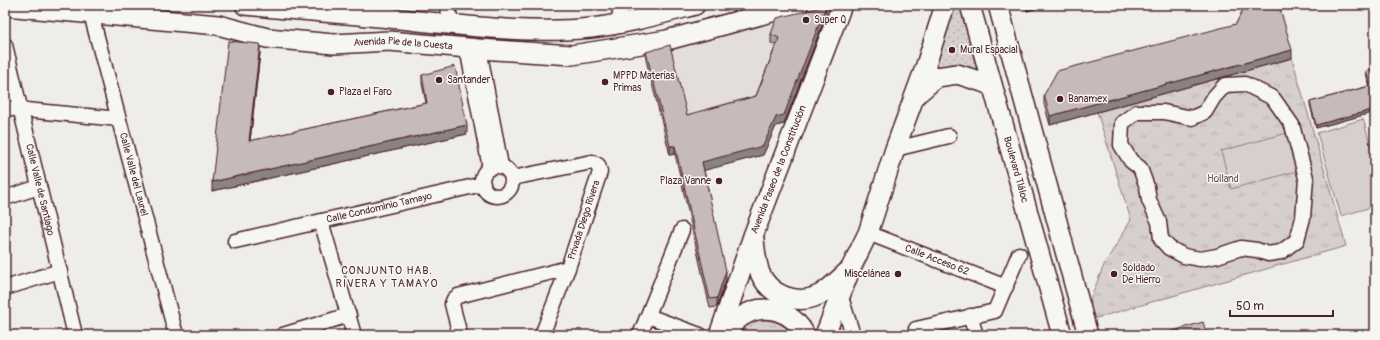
<svg xmlns="http://www.w3.org/2000/svg" width="1380" height="340" font-family="Pangolin,sans-serif">
<defs>
<pattern id="grass-dots" width="8" height="8" patternUnits="userSpaceOnUse"><rect width="8" height="8" fill="#d7cfce"/><path d="M2 2h.1M6 6h.1" fill="none" stroke="#bab1b1" stroke-width="1.8" stroke-linecap="round"/></pattern>
<pattern id="park-tufts" width="24" height="20" patternUnits="userSpaceOnUse"><rect width="24" height="20" fill="#d7cfce"/><path d="M3 7l-1-3M5 7V3M7 7l1-3M15 17l-1-3M17 17v-4M19 17l1-3" fill="none" stroke="#bab1b1"/></pattern>
</defs>
<rect width="100%" height="100%" fill="#efedea"/>
<filter id="ink" filterUnits="userSpaceOnUse"><feTurbulence type="fractalNoise" baseFrequency=".025" numOctaves="2"/><feDisplacementMap in="SourceGraphic" scale="8" xChannelSelector="R" yChannelSelector="G"/><feConvolveMatrix kernelMatrix="1 2 1 2 8 2 1 2 1" color-interpolation-filters="sRGB"/></filter>
<g filter="url(#ink)">
<polygon fill="#e3dedc" points="809,5 828,5 829,14 791,122 670,155 643,48"/>
<polygon fill="url(#grass-dots)" stroke="#90777c" points="955,5 960,5 977,71 931,72"/>
<g fill="url(#park-tufts)" stroke="#90777c">
<polygon points="1292,58 1346,246 1086,321 1084,314 1104,265 1131,220 1097,112"/>
<path d="M756,320c17,0 26,2 37,15h-56l4,-9z"/>
</g>
<g fill="#d7cfce" stroke="#90777c">
<polygon points="1363,119 1375,161 1375,206 1341,216 1317,133"/>
<polygon points="1287,133 1297,171 1231,189 1221,151"/>
</g>
<g fill="none" stroke-linecap="round" stroke-linejoin="round">
<defs>
<g id="street">
<polyline points="447,5 452,24"/>
<polyline points="618,5 623,24"/>
<path id="s1" d="M91,14l85,321"/>
<path id="s2" d="M5,45l70,290"/>
<polyline points="467,48 490,168"/>
<polyline points="479,49 501,166"/>
<polygon points="1245,84 1273,98 1292,125 1306,178 1303,218 1297,240 1281,252 1268,254 1257,250 1241,248 1217,256 1200,259 1184,256 1169,248 1161,239 1159,222 1149,200 1147,187 1140,168 1131,161 1121,145 1122,123 1137,112 1164,112 1192,118 1205,112 1214,97 1225,85"/>
<polyline points="5,108 119,119"/>
<polyline points="895,149 949,136"/>
<circle cx="497" cy="181" r="15"/>
<polyline points="512,178 592,162 598,165 600,172 568,268 542,335"/>
<polyline points="5,198 39,187"/>
<polyline points="321,221 354,335"/>
<path id="s3" d="M868,233l138,54"/>
<path id="s4" d="M235,241l248,-57"/>
<polyline points="5,288 60,271"/>
<polyline points="840,294 853,335"/>
<polyline points="648,316 700,335"/>
<polyline points="970,316 976,335"/>
<polyline points="283,335 349,315"/>
<polyline points="460,335 452,304 454,299 458,296 568,268"/>
<polyline points="640,335 682,230"/>
<polyline points="918,335 916,329 995,311 1019,254"/>
</g>
<g id="secondary">
<path d="M245,5c48,5 96,8 144,13 65,6 137,17 202,10 35,-4 70,-14 104,-23"/>
<path id="s5" d="M970,5l92,330"/>
<polyline points="998,5 1088,335"/>
<path id="s6" d="M5,6l213,19 49,13 67,6 55,-3 90,8 93,6 95,-15 131,-35"/>
<polyline points="916,95 937,77 957,74 992,85"/>
<path d="M754,239c1,11 2,23 6,34 9,22 37,33 59,22 10,-5 19,-15 28,-23"/>
<path id="s7" d="M719,335l34,-99 89,-231"/>
<path d="M723,335c6,-6 11,-13 18,-18 23,-16 52,-6 64,18"/>
<polyline points="825,335 850,270 868,233 895,149 926,65 945,5"/>
</g>
</defs>
<use href="#street" stroke="#4a1f2b" stroke-width="17"/>
<use href="#secondary" stroke="#4a1f2b" stroke-width="22"/>
<use href="#street" stroke="#f6f6f2" stroke-width="14"/>
<use href="#secondary" stroke="#f6f6f2" stroke-width="19"/>
</g>
<g fill="#aaa0a1" stroke="#4a1f2b">
<polygon points="1025,5 1050,5 1027,11"/>
<polygon points="1243,5 1279,5 1292,58 1050,125 1044,104 1044,95 1236,24 1244,8"/>
<polygon points="826,15 784,124 776,126 763,155 704,170 726,280 717,307 710,308 675,154 670,155 646,60 646,52 687,115 756,96 776,45 771,43 771,34"/>
<polygon points="260,53 250,141 426,103 422,84 422,75 467,134 212,191"/>
<polygon points="1375,68 1375,112 1316,128 1310,105 1310,102 1369,86 1366,73 1366,71"/>
</g>
<g fill="#8b8283" stroke="#4a1f2b">
<polygon points="1027,5 1050,5 1027,11"/>
<polygon points="826,6 826,15 784,124 776,126 763,155 702,171 702,162 776,117"/>
<polygon points="260,44 260,53 249,150 249,141"/>
<polygon points="1292,50 1292,58 1050,125 1050,116"/>
<polygon points="1375,109 1375,112 1316,128 1316,125"/>
<polygon points="467,125 467,134 212,191 212,182"/>
<polygon points="670,146 675,146 675,154 670,155"/>
<polygon points="726,271 726,280 717,307 717,298"/>
</g>
<g fill="#c6babb" stroke="#4a1f2b">
<polygon points="1245,5 1279,5 1292,50 1050,116 1044,95 1057,71 1236,24"/>
<polygon points="826,6 784,115 776,117 763,146 702,162 726,271 717,298 710,299 675,146 670,146 646,52 670,45 687,115 756,96 779,38 771,34 777,18"/>
<polygon points="228,41 260,44 249,141 427,103 422,75 455,66 467,125 212,182"/>
<polygon points="1375,68 1375,109 1316,125 1310,102 1370,86 1366,71"/>
<polygon points="1203,322 1207,335 1159,335"/>
</g>
</g>
<g fill="#4a1f2b" stroke="#f6f6f2" stroke-width="1.5">
<circle cx="806" cy="20" r="4"/>
<circle cx="952" cy="50" r="4"/>
<circle cx="439" cy="80" r="4"/>
<circle cx="605" cy="82" r="4"/>
<circle cx="331" cy="92" r="4"/>
<circle cx="1060" cy="99" r="4"/>
<circle cx="719" cy="181" r="4"/>
<circle cx="898" cy="274" r="4"/>
<circle cx="1114" cy="274" r="4"/>
</g>
<g text-anchor="middle" dominant-baseline="central" stroke-width="3" stroke-linejoin="round" paint-order="stroke">
<g font-size="10" fill="#4a1f2b" stroke="#f6f6f2" text-anchor="start">
<text x="814" y="20">Super Q</text>
<text x="960" y="50">Mural Espacial</text>
<text x="613" y="76">MPPD Materias<tspan x="613" dy="12">Primas</tspan></text>
<text x="447" y="80">Santander</text>
<text x="339" y="92">Plaza el Faro</text>
<text x="1068" y="99">Banamex</text>
<text x="711" y="181" text-anchor="end">Plaza Vanne</text>
<text x="1122" y="268">Soldado<tspan x="1122" dy="12">De Hierro</tspan></text>
<text x="890" y="274" text-anchor="end">Miscelánea</text>
</g>
<g font-size="10" fill="#4a1f2b" stroke="#f6f6f2">
<text stroke="none"><textPath href="#s6" startOffset="401">Avenida Pie de la Cuesta</textPath></text>
<text stroke="none"><textPath href="#s7" startOffset="176">Avenida Paseo de la Constitución</textPath></text>
<text stroke="none"><textPath href="#s5" startOffset="171">Boulevard Tláloc</textPath></text>
<text stroke="none"><textPath href="#s1" startOffset="166">Calle Valle del Laurel</textPath></text>
<text stroke="none"><textPath href="#s2" startOffset="149">Calle Valle de Santiago</textPath></text>
<text stroke="none"><textPath href="#s4" startOffset="148">Calle Condominio Tamayo</textPath></text>
<text transform="translate(584 220) rotate(-72)">Privada Diego Rivera</text>
<text stroke="none"><textPath href="#s3" startOffset="74">Calle Acceso 62</textPath></text>
</g>
<g font-size="10" fill="#6d4b54" stroke="#f6f6f2">
<text x="1223" y="179">Holland</text>
</g>
<g font-size="11" letter-spacing="1" fill="#4a1f2b" stroke="#f6f6f2">
<text x="387" y="270">CONJUNTO HAB.<tspan x="387" dy="13">RIVERA Y TAMAYO</tspan></text>
</g>
</g>
<rect width="1380" height="340" fill="none" stroke="#f6f6f2" stroke-width="20"/>
<rect x="10" y="10" width="1360" height="320" fill="none" stroke="#4a1f2b" stroke-width="1.5" filter="url(#ink)"/>
<path d="M1230 310v6h103v-6" fill="none" stroke="#4a1f2b" stroke-width="2"/>
<text x="1236" y="310" font-size="12" fill="#4a1f2b" stroke="#f6f6f2" stroke-width="3" paint-order="stroke">50 m</text>
</svg>
